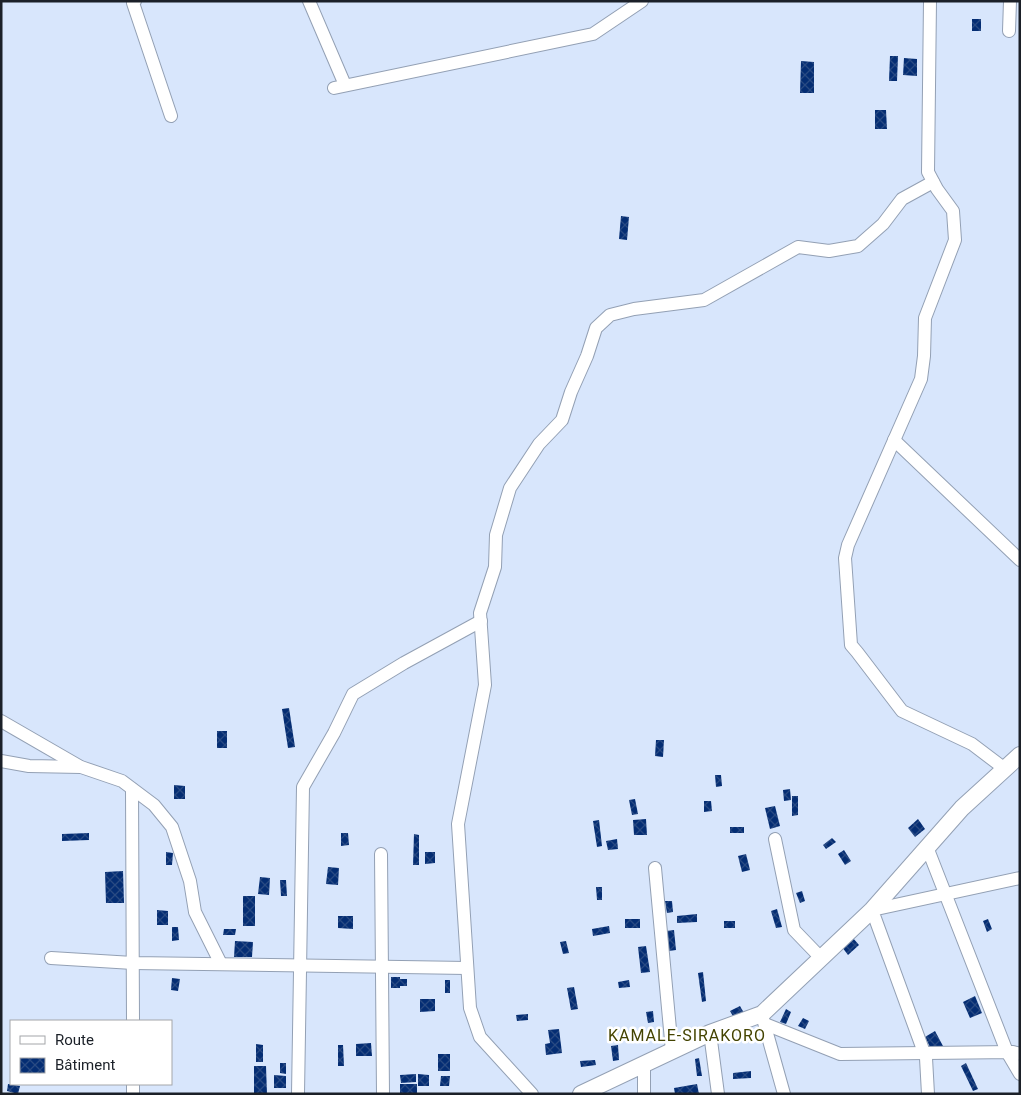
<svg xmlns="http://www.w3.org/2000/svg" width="1021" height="1095" font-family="Roboto,sans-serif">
<defs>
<pattern id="building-cross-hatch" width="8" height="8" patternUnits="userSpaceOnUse" patternTransform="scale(1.25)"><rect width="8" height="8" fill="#042d73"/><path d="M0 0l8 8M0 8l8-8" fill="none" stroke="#294a82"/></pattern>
</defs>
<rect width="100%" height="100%" fill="#d8e6fc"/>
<g fill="url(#building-cross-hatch)">
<rect x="972" y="19" width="9" height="12"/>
<polygon points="890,56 898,56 897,81 889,81"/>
<polygon points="904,58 917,59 917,76 903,75"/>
<polygon points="801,61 814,62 814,93 800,93"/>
<polygon points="875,110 886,110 887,129 875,129"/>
<polygon points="621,216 629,217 627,240 619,239"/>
<polygon points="289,708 295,747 288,748 282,709"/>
<rect x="217" y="731" width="10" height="17"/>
<polygon points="656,740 664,740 663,757 655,756"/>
<polygon points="715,775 721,775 722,786 716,787"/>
<polygon points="174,785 185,786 185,799 174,799"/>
<polygon points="790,789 791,800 784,801 783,790"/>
<polygon points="792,796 798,796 798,815 792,816"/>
<polygon points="635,799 638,814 632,815 629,800"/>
<polygon points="704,801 711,801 712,811 704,812"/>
<polygon points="775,806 780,826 770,829 765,808"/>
<polygon points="646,819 647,835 634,835 633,820"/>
<polygon points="918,819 925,829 915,837 908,828"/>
<polygon points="599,820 602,846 597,847 593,821"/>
<rect x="730" y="827" width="14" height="6"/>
<polygon points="89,833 89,840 62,841 62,834"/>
<polygon points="341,833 348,833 349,845 341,846"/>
<polygon points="414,834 419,835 419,865 413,865"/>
<polygon points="832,838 836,842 826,849 823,845"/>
<polygon points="617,839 618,849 608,850 606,841"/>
<polygon points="844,850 851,861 845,865 838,854"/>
<polygon points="166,852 173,853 172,865 166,865"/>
<polygon points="425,852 435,852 435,863 425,864"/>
<polygon points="746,854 750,870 742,872 738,856"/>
<polygon points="328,867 339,868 338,885 326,884"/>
<polygon points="123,871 124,903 106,903 105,872"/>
<polygon points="260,877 270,878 269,895 258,894"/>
<polygon points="280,880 286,880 287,896 281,896"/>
<polygon points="596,887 602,887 602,900 597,900"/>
<polygon points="802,891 805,901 800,903 796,893"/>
<rect x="243" y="896" width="12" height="30"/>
<polygon points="665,901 672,901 673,912 667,913"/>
<polygon points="777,909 782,927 776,928 771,911"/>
<polygon points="157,910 168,911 168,925 157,925"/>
<polygon points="697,914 697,922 677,923 677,916"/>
<polygon points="338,916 353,916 353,929 338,928"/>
<rect x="625" y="919" width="15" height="9"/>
<polygon points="988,919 992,929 987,932 983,921"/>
<rect x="724" y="921" width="11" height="7"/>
<polygon points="609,926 610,933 593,936 592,929"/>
<polygon points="172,927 178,927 179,940 172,941"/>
<polygon points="224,929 236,929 235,935 223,935"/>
<polygon points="674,930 676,950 669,951 666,931"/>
<polygon points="853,938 859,945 848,955 842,947"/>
<polygon points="235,941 253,942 252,957 234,957"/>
<polygon points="566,941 569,953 563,954 560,942"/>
<polygon points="646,946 650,972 641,973 638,947"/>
<polygon points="703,972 706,1001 702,1002 698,973"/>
<polygon points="391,977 400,977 400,979 407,979 407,986 400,986 400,988 391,988"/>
<polygon points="172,978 180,979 178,991 171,990"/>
<rect x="445" y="980" width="5" height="13"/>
<polygon points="629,980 630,987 619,988 618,982"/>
<polygon points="574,987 578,1009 571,1010 567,988"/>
<polygon points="975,996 982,1013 970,1018 963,1002"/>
<polygon points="420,999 435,999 435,1011 420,1012"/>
<polygon points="740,1006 744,1013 734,1018 730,1011"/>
<polygon points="786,1009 791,1012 786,1024 780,1022"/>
<polygon points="653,1011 654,1022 648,1023 646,1012"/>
<polygon points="528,1014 528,1020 517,1021 516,1015"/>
<polygon points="803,1018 809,1021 805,1029 798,1026"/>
<polygon points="559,1029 562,1053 546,1055 545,1044 550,1043 548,1030"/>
<polygon points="935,1031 943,1046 932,1051 925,1037"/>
<polygon points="371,1043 372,1056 356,1056 356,1044"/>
<polygon points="256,1044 263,1045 263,1062 256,1062"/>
<polygon points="338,1045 343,1045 344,1066 338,1066"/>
<polygon points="618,1045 619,1060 613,1061 611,1046"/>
<rect x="438" y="1054" width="12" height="17"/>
<polygon points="699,1058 702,1076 697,1076 695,1059"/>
<polygon points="595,1060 596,1065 581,1067 580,1061"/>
<polygon points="280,1063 286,1063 286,1074 280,1073"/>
<polygon points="966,1063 978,1089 973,1091 961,1066"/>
<polygon points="254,1066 266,1066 267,1094 254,1094"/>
<polygon points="751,1071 751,1078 733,1079 733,1073"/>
<polygon points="416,1074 416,1082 401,1083 400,1075"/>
<polygon points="418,1074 429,1075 429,1086 418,1086"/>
<polygon points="274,1075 286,1076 286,1088 274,1088"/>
<polygon points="441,1076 450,1076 449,1086 440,1086"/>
<polygon points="8,1084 20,1086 18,1094 7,1091"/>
<rect x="400" y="1084" width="17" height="10"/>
<polygon points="697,1084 699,1094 675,1094 674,1088"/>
</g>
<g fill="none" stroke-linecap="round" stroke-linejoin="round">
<defs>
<g id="minor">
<polyline points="135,1 133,3 171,116"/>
<polyline points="309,1 345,85"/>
<polyline points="930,1 928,172 937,189 953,211 955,240 925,318 924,356 921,379 848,545 845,558 851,645 857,652 902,711 972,744 1005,769"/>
<polyline points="1009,31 1010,1"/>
<polyline points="334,88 593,34 642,1"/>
<polyline points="894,440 1020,560"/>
<polyline points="1,721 79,766"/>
<polyline points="1,761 29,766 81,767 122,781 154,805 172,827 190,881 195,912 221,964"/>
<polyline points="132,789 133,1021"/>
<polyline points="775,839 794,930 821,958"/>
<polyline points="927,847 1007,1052 1020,1074"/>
<polyline points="381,854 383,1094"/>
<polyline points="655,868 672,1051"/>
<polyline points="51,958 133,963 467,968"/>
<polyline points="763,1019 784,1094"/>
<polyline points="765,1024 840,1054 1013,1052 1020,1054"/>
<polyline points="710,1033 718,1094"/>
<polyline points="644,1064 644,1094"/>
<polyline points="133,1084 133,1094"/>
<polyline points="298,1094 303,787 334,733 353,694 404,663 481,621"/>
<polyline points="532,1094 480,1037 470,1008 458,824 485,685 480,613 495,567 496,535 510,488 539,444 562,420 571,392 587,356 596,328 610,315 634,309 704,300 798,247 829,251 858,246 883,224 902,199 933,182"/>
<polyline points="928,1094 926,1058 872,910 1020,878"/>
</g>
<polyline id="tertiary" points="581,1094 710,1033 762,1014 872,910 962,808 1020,755"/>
</defs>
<use href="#minor" stroke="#93a0b4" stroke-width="14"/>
<use href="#tertiary" stroke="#93a0b4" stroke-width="18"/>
<use href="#minor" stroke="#fff" stroke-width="12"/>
<use href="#tertiary" stroke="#fff" stroke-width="16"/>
</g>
<g text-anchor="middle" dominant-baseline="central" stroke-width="5" stroke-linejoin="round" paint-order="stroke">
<g font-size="16" letter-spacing="1" fill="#434301" stroke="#fff">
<text x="687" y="1035">KAMALE-SIRAKORO</text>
</g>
</g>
<rect width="1021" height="1095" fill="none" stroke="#1b2028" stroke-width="5"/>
<rect x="10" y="1020" width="162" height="65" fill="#ffffff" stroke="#a4a6a9"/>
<rect x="20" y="1036" width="25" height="8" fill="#ffffff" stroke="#a4a6a9"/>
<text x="55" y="1045" font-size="15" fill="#1b2028">Route</text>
<rect x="20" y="1058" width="25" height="15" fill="url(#building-cross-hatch)" stroke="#a4a6a9"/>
<text x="55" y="1070" font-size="15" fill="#1b2028">Bâtiment</text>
</svg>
